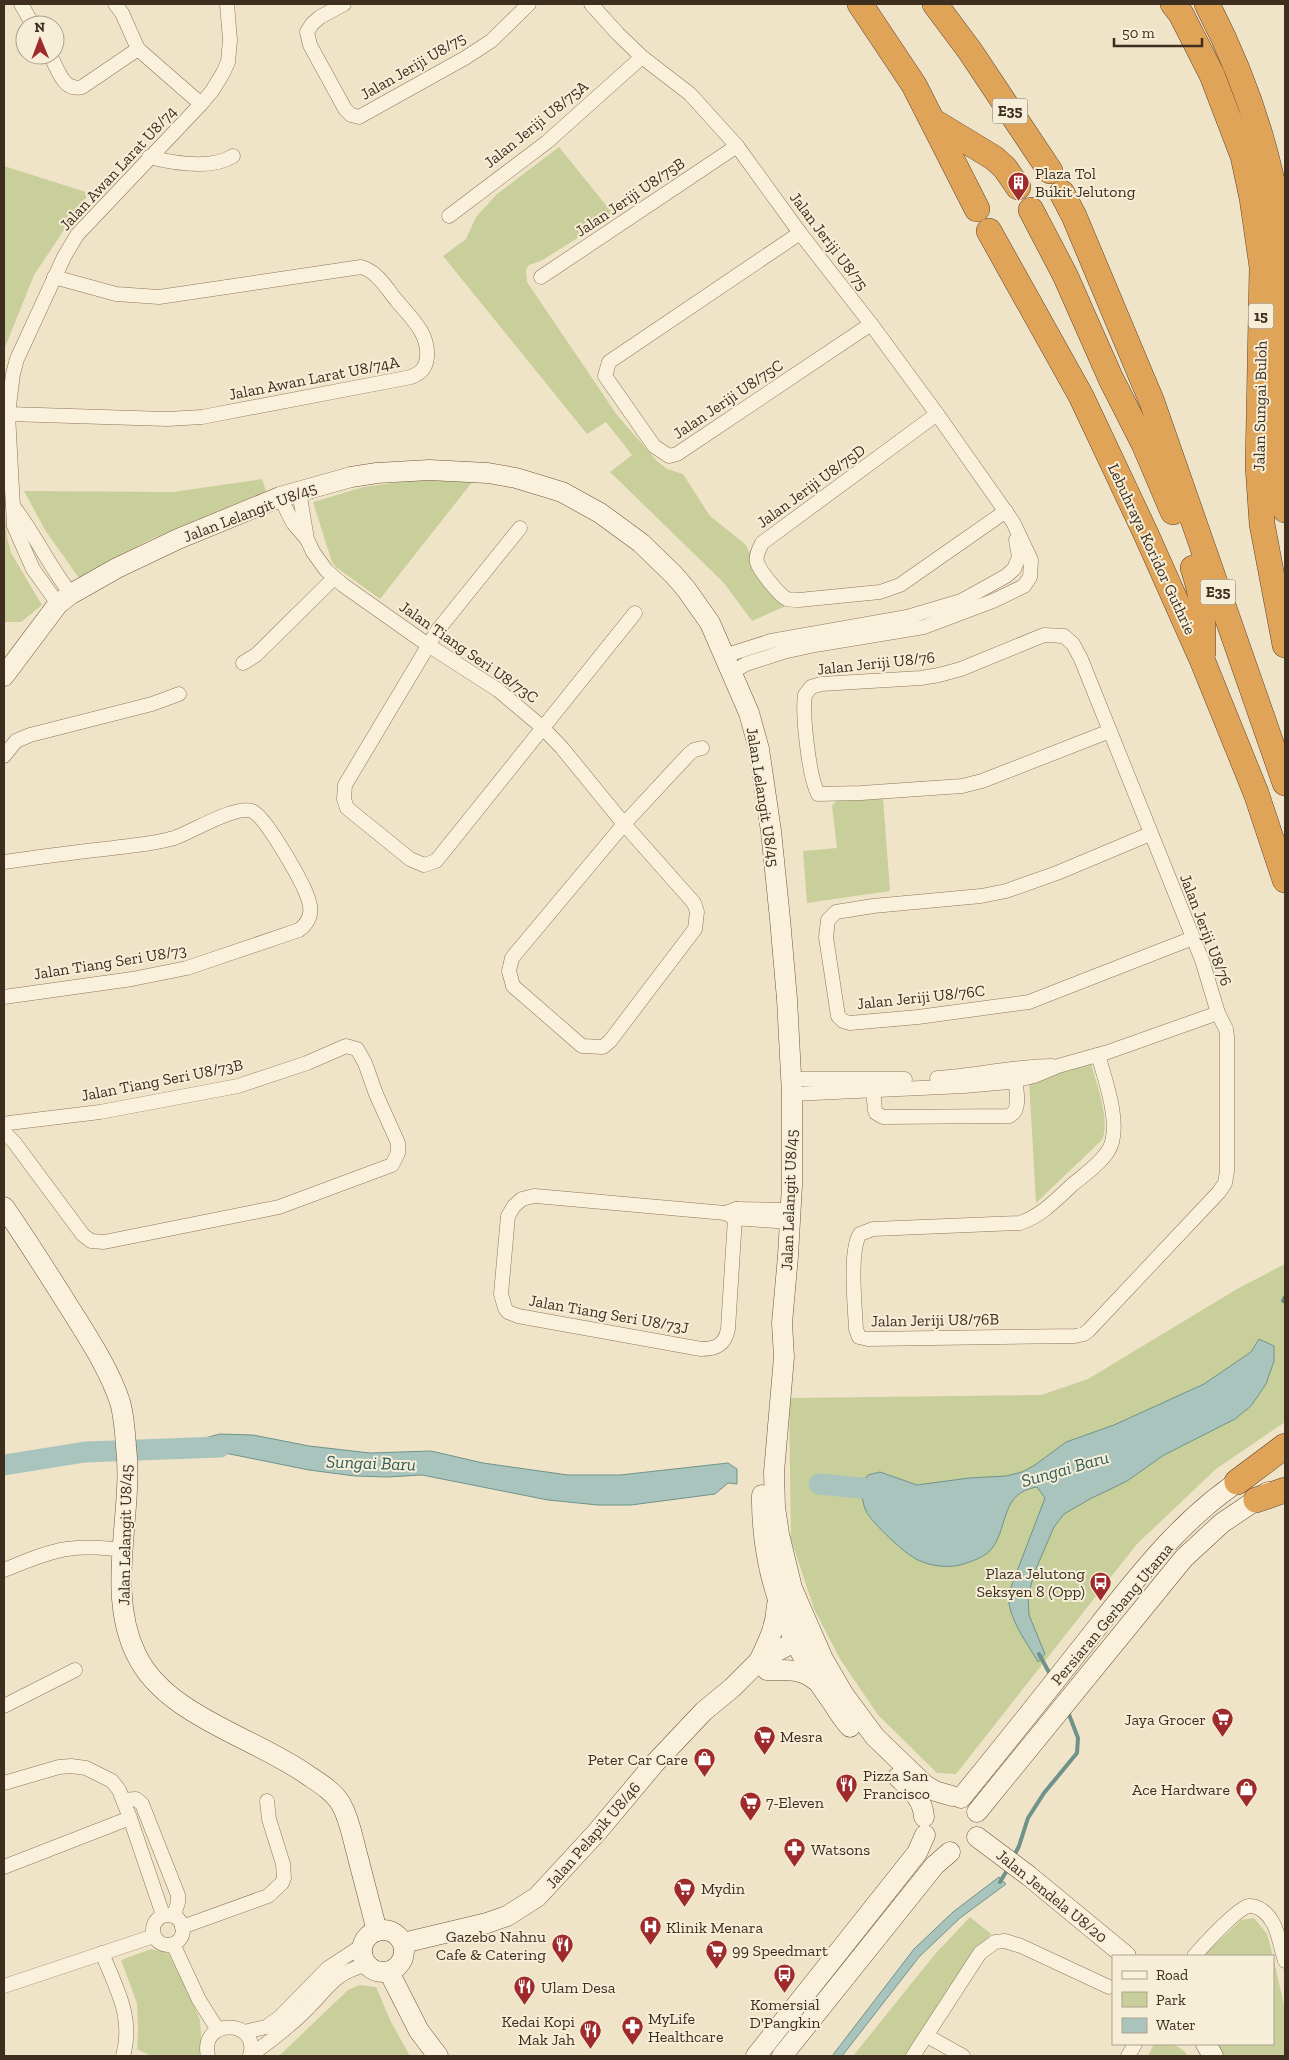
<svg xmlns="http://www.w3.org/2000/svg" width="1289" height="2060" font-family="'Zilla Slab',serif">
<rect width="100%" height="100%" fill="#f0e4c8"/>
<g fill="#c9cf9b">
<polygon points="559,147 614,215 541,261 529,265 526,270 527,282 617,415 657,461 667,469 683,474 710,516 745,544 750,553 754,569 786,606 752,621 724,583 610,472 632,455 606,422 587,434 443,256 466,239 476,217 497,194"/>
<polygon points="4,166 89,193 34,275 4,350"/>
<polygon points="262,479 266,491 151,539 79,578 45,530 24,491 173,492"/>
<polygon points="416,480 473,481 380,599 336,567 332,562 313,502 364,487"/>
<polygon points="4,499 7,537 11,553 42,605 21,622 4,622"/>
<polygon points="883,798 890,891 807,903 803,851 837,848 832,806 836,801"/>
<path d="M1091,1063c5,20 20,59 11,77l-66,63 -7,-123z"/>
<polygon points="1285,1264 1285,1422 1216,1469 1137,1544 956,1774 937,1773 878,1715 840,1659 814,1609 791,1539 789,1398 1041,1395 1088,1379 1237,1289"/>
<polygon points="970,1917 991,1934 965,1968 908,2056 853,2056 936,1953"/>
<polygon points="1254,1918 1267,1934 1273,1956 1203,1956 1241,1920"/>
<polygon points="151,1949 169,1954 189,1994 200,2020 202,2052 204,2056 151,2056 137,2049 138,2031 137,2003 121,1960"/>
<polygon points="1273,1956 1285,2010 1285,2056 1223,2056 1217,2044 1273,2044"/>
<polygon points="360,1985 376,1987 391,2022 410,2056 276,2056 281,2054 348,1990"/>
<path d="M1154,2044c15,0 25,-1 34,12h-40z"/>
</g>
<g fill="#a9c4bc" stroke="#6f938a">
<path d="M1259,1339l15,7v15l-8,23 -15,22 -16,13 -71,36 -37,26 -37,18 -26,15 -10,13 -19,44 -7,25 1,19 16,39 -7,8c-12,-21 -29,-42 -30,-67l37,-97 -8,-11c-36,6 -28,36 -44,60 -6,10 -23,15 -33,18 -13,3 -30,1 -42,-5 -12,-5 -46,-37 -52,-49 -5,-11 -6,-27 2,-36l12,-3 37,13 52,-7 37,-2 16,-4 13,-7 31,-23 48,-17 90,-41 47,-32z"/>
<polygon points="220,1434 253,1435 309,1446 370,1453 431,1451 483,1463 568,1475 620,1475 728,1463 737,1469 737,1484 728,1483 715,1494 631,1505 598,1505 548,1500 422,1475 387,1477 355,1476 309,1470 220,1452 191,1451 190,1442"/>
<polygon points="85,1449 86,1456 4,1469 4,1460"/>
<polygon points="999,1877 1006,1884 960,1918 919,1957 842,2056 832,2056 914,1949 953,1912"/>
</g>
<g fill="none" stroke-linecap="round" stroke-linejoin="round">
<g stroke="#6f938a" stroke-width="4">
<polyline points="1283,1301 1285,1297"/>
<polyline points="1039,1654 1051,1676"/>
<polyline points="1014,1856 1019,1846 1028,1818 1044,1793 1077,1753 1078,1738 1068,1712"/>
<polyline points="1000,1882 1009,1867"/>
</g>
<g stroke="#a9c4bc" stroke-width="21">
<polyline points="4,1465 85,1452 220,1447"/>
<polyline points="819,1484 891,1491"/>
</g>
<defs>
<g id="street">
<polyline points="21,4 33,25"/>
<polyline points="115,4 122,13 138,49 201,104"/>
<polyline points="344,4 320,17 312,24 307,32 310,45 345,109 351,115 359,117 465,58 491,41 529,4"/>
<polyline points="591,4 618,34 642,57 690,94 737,146 800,233 871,324 937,414 1013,522 1031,560 1030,577 1024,586 993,601 924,627 815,645 783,652 746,664 731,673"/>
<path d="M50,55c8,14 13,37 32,32l56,-38"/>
<path d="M149,157c24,6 62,13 84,-1"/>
<polyline points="449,216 547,142 642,57"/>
<polyline points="800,233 609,362 605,376 654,446 669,456 677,454 871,324"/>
<polyline points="541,277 737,146"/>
<path d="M8,414l159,5 35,-2 209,-40c10,-4 15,-9 16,-20 2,-24 -16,-39 -30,-56 -10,-12 -20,-30 -36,-34l-202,30 -43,-3 -62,-17"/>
<path d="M937,414l-175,129c-2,5 -7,12 -5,19 2,8 22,33 30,37 3,1 8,1 12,1l81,-8 20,-7 106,-74"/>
<polyline points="299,491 307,539 313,552 326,570 343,585 428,645 498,690 542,727 562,748 624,824 694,903 697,912 695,929 610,1041 603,1047 582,1046 513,986 509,971 512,958 624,824 689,754 694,750 702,748"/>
<polyline points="280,497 293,523 306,538"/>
<path d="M13,506c22,28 36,60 58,88"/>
<polyline points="520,528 437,631 345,785 344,799 347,808 410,859 424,865 436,861 635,613"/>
<polyline points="58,604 33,569 14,526 8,414 13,374 17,359 64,257 77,235 201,104 212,91 223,73 228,62 230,40 227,4"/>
<polyline points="724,656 771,641 907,617 961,601 1006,576 1014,569 1019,557 1016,540"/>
<polyline points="243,663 256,655 334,578"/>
<polyline points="4,756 16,741 30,735 152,704 179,694"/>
<polyline points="1150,834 1057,873 1006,891 981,896 873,906 836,912 828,920 826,937 838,1016 843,1021 850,1023 918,1017 1029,1002 1193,938"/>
<path d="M4,862c36,-5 73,-10 109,-14 20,-3 41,-4 61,-10 18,-6 61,-33 78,-27 13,5 44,61 51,75 8,17 13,31 -4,44l-112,38 -55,11 -128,18"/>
<path d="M1098,1055c7,24 25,74 10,96 -8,13 -24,24 -36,34 -16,15 -31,31 -52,38l-147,6 -13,5c-11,16 -5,73 -4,95l3,8 9,2 207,-3 9,-2 5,-4 130,-138 6,-9 2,-12v-134l-1,-8 -8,-16 -16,-53 -121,-301 -8,-15 -9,-8 -20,-1 -83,34 -22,6 -18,3 -100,6 -10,3 -6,8c-3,19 4,82 13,99l43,-1 101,-7 20,-5 128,-50"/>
<path d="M937,1078c38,-2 77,-12 115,-12"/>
<polyline points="791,1079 905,1079"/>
<path d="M873,1090l2,20 1,3 7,4 126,-1c12,-5 8,-24 6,-35"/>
<polyline points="792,1094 964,1086 1009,1082 1034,1076 1058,1066 1108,1052 1218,1013"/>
<polyline points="4,1132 14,1142 83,1235 91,1241 104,1242 279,1207 392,1165 398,1153 398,1143 376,1094 365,1063 357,1049 346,1046 307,1063 238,1086 100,1112 9,1123"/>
<path d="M736,1209l-1,9 -7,111c-3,16 -12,20 -27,20l-183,-33 -10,-4 -3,-4 -4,-14 7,-78 6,-10 8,-7 12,-3 13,1 178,16 10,5 55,4"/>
<polyline points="728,1212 736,1209 791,1210"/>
<path d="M4,1570c20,-8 42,-18 63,-21 19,-3 38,-1 56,1"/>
<polyline points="4,1706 75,1670"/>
<polyline points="4,1783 59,1767 71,1766 86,1768 112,1781 119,1790 130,1818 163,1915"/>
<polyline points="123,1800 136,1799 142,1804 178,1895 178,1902 174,1916"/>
<polyline points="4,1867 130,1818"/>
<circle cx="168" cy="1930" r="15"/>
<polyline points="182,1927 268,1896 282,1883 284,1878 283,1864 269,1819 267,1801"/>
<polyline points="173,1944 199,2000 218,2030"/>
<path d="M102,1953c14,35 32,64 21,103"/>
<path d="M1194,1956c9,-10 43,-48 55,-50 10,-1 20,9 24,17 6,11 8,26 12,38"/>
<polyline points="4,1986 154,1936"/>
<polyline points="244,2032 266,2027 280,2017 328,1968 363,1945"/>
<polyline points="927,2036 963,2056"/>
<path d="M208,2056c-9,-39 53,-37 42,0"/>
<path d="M250,2056c20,-15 41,-30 58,-48 22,-22 26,-35 58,-43"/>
<polyline points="913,2056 980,1953 995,1942 1005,1941 1021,1946 1109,1987"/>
<polyline points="1128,2056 1135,2044"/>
</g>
<g id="secondary">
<polyline points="4,676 58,604 71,594 117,568 178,539 280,497 351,477 377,473 429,470 488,473 516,478 562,492 600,513 641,543 674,575 686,589 710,623 749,713 759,749 771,831 780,919 787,999 792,1094 792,1185 788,1256 782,1323 784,1357 774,1472 775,1507 779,1534 792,1588 805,1618 823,1659 844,1695 875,1737 925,1785 935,1791 952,1796"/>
<path d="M4,1207c23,33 45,68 67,103 18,29 38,59 49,92 4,14 5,30 6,44 8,67 -21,144 10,208 29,62 119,83 173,122 12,8 25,16 32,28 8,14 11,31 15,46 7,27 14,54 21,81"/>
<path d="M762,1495c-1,77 25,146 70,207 6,9 11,18 18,25"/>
<path d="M759,1661c9,-19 17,-34 18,-56"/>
<path d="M767,1670c16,0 35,-2 48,10"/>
<path d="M898,1777c12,12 25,21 26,40"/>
<path d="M961,1798c39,-48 78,-96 116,-145 51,-64 102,-136 173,-179"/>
<polyline points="977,1812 1184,1558 1222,1523 1268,1492"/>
<polyline points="977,1837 1029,1876 1126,1956"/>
<circle cx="383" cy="1951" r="21"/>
<polyline points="403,1943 487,1923 507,1916 537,1897 597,1832 654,1764 704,1711 732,1688 759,1661 794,1642 806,1648"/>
<polyline points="389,1972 419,2031 438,2056"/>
<polyline points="1206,2044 1213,2056"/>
<polyline points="756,2056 917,1853 925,1835"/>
<polyline points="782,2056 935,1865 950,1852"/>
</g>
<g id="highway">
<polyline points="860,4 914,85 977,209"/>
<polyline points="935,4 970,51 1050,171"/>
<polyline points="1173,4 1181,14 1212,75 1243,156 1252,198 1262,267 1258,466 1262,524 1285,645"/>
<path d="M1207,4c44,85 75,182 78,279 1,53 -4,106 -3,159 0,23 2,46 3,68"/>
<polyline points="933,121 994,158 1005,168 1018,187"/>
<polyline points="1062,193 1074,216 1152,402 1285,783"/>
<polyline points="1031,210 1065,275 1111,379 1144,444 1173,512"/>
<polyline points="989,231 1081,396 1146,534 1203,662 1256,793 1285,880"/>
<path d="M1193,568c11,32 10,50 10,84"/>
<polyline points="1237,1482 1285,1446"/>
<polyline points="1256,1500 1285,1490"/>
</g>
</defs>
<use href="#street" stroke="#8d765c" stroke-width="15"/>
<use href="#secondary" stroke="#6f573f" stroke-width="21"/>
<use href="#highway" stroke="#5b4430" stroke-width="26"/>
<use href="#street" stroke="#faf1dc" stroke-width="14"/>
<use href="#secondary" stroke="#faf1dc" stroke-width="20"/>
<use href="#highway" stroke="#e0a458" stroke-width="25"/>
</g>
<defs>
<symbol id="building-pin" viewBox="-11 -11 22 30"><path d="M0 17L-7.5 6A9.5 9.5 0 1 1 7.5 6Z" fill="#9e2a2b" stroke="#f7eed8"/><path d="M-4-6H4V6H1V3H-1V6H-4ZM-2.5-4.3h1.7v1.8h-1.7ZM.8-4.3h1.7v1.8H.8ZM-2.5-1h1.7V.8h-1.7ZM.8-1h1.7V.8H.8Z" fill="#fff"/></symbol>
<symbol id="bus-pin" viewBox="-11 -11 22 30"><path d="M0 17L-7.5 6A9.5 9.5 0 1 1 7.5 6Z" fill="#9e2a2b" stroke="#f7eed8"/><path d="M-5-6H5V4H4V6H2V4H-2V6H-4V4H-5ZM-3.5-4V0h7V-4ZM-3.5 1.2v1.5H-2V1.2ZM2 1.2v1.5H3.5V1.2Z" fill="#fff"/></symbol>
<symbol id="supermarket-pin" viewBox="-11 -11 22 30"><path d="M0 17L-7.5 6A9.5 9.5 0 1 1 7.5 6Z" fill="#9e2a2b" stroke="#f7eed8"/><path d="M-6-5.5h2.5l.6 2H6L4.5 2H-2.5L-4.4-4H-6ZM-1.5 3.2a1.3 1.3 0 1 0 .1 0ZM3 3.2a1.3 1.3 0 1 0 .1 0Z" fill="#fff"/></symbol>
<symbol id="shop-pin" viewBox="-11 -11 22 30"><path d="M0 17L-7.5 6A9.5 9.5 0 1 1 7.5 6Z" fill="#9e2a2b" stroke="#f7eed8"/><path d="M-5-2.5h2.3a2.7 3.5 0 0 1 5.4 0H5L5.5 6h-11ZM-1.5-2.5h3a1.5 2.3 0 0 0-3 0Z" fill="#fff"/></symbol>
<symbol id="restaurant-pin" viewBox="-11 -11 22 30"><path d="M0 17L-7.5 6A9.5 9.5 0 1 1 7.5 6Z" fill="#9e2a2b" stroke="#f7eed8"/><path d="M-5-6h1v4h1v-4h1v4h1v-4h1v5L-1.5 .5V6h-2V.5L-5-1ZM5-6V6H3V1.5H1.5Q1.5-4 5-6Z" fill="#fff"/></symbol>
<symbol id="pharmacy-pin" viewBox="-11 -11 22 30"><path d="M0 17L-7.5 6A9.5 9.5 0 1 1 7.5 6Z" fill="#9e2a2b" stroke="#f7eed8"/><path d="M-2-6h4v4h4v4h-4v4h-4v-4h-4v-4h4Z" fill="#fff"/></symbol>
<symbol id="hospital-pin" viewBox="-11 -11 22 30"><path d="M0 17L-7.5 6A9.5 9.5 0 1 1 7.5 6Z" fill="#9e2a2b" stroke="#f7eed8"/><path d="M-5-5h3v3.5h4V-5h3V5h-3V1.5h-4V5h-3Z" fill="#fff"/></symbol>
</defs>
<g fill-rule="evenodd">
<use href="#building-pin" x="1006" y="170" width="25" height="34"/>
<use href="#bus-pin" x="1088" y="1570" width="25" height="34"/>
<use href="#supermarket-pin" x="1210" y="1706" width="25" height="34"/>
<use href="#supermarket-pin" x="752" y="1724" width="25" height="34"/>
<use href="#shop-pin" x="692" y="1746" width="25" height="34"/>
<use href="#restaurant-pin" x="834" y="1772" width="25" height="34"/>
<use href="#shop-pin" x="1234" y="1776" width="25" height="34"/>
<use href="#supermarket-pin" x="738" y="1790" width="25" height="34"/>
<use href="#pharmacy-pin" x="782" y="1836" width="25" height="34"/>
<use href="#supermarket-pin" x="672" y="1876" width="25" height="34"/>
<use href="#hospital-pin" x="638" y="1914" width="25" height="34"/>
<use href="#restaurant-pin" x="550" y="1932" width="25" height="34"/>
<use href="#supermarket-pin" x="704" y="1938" width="25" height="34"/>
<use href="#bus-pin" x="772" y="1962" width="25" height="34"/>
<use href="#restaurant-pin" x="512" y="1974" width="25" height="34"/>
<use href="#pharmacy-pin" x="620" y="2014" width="25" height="34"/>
<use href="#restaurant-pin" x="578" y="2018" width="25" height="34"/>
</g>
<g text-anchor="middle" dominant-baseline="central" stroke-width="4" stroke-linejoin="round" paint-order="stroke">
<g fill="#f7eed8" stroke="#756857" stroke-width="1">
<rect x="992.5" y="98.5" width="35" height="25" rx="4"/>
<rect x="1248.5" y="303.5" width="25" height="25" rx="4"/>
<rect x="1200.5" y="579.5" width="35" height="25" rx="4"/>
</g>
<g font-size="15" font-weight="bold" fill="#3d2e20">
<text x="1010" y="111">E35</text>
<text x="1261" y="316">15</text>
<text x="1218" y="592">E35</text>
</g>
<g font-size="16" fill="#3d2e20" stroke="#f7eed8">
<text transform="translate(413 66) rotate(-30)">Jalan Jeriji U8/75</text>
<text transform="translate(536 124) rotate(-39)">Jalan Jeriji U8/75A</text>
<text transform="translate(118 168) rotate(-47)">Jalan Awan Larat U8/74</text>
<text transform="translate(630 197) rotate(-34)">Jalan Jeriji U8/75B</text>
<text transform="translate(829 241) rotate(53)">Jalan Jeriji U8/75</text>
<text transform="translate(314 378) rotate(-11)">Jalan Awan Larat U8/74A</text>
<text transform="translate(728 399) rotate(-34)">Jalan Jeriji U8/75C</text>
<text transform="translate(1260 406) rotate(-89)">Jalan Sungai Buloh</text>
<text transform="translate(811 486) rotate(-36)">Jalan Jeriji U8/75D</text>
<text transform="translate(250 512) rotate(-21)">Jalan Lelangit U8/45</text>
<text transform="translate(1152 549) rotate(65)">Lebuhraya Koridor Guthrie</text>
<text transform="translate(469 652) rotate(35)">Jalan Tiang Seri U8/73C</text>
<text transform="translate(876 663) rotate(-6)">Jalan Jeriji U8/76</text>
<text transform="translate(763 797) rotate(81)">Jalan Lelangit U8/45</text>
<text transform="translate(1206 930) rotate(69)">Jalan Jeriji U8/76</text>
<text transform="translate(110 962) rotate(-9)">Jalan Tiang Seri U8/73</text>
<text transform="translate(921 997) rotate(-6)">Jalan Jeriji U8/76C</text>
<text transform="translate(162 1080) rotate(-11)">Jalan Tiang Seri U8/73B</text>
<text transform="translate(789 1200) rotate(-88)">Jalan Lelangit U8/45</text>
<text transform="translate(609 1314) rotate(10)">Jalan Tiang Seri U8/73J</text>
<text transform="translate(935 1320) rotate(-1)">Jalan Jeriji U8/76B</text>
<text transform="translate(125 1535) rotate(-89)">Jalan Lelangit U8/45</text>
<text transform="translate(1112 1614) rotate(-50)">Persiaran Gerbang Utama</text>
<text transform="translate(593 1835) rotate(-49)">Jalan Pelapik U8/46</text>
<text transform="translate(1052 1896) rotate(39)">Jalan Jendela U8/20</text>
</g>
<g font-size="16" fill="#3d2e20" stroke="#f7eed8" text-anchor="start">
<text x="1035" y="173">Plaza Tol<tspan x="1035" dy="18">Bukit Jelutong</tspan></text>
<text x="1085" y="1573" text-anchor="end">Plaza Jelutong<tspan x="1085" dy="18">Seksyen 8 (Opp)</tspan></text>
<text x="1206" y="1719" text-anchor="end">Jaya Grocer</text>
<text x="780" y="1736">Mesra</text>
<text x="688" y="1759" text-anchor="end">Peter Car Care</text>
<text x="863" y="1775">Pizza San<tspan x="863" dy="18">Francisco</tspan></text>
<text x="1230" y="1789" text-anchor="end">Ace Hardware</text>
<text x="766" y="1802">7-Eleven</text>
<text x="811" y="1849">Watsons</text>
<text x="701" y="1888">Mydin</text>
<text x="666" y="1927">Klinik Menara</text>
<text x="546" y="1936" text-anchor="end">Gazebo Nahnu<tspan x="546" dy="18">Cafe &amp; Catering</tspan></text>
<text x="732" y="1950">99 Speedmart</text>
<text x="541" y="1987">Ulam Desa</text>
<text x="785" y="2004" text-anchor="middle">Komersial<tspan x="785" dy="18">D'Pangkin</tspan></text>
<text x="648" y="2018">MyLife<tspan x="648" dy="18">Healthcare</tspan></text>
<text x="575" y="2021" text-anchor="end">Kedai Kopi<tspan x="575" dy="18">Mak Jah</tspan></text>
</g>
<g font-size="18" font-style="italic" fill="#2f5d5a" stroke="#f7eed8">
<text transform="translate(371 1463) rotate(2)">Sungai Baru</text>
<text transform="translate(1065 1469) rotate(-16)">Sungai Baru</text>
</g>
</g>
<rect width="1289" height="2060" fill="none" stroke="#3d2e20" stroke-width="10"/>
<rect x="1112" y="1955" width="162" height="90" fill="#f7eed8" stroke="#ada18e"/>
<rect x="1122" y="1971" width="25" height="8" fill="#faf1dc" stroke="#ada18e"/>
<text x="1156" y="1980" font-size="15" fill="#3d2e20">Road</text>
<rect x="1122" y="1992" width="25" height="15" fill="#c9cf9b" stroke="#ada18e"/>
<text x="1156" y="2005" font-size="15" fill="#3d2e20">Park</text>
<rect x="1122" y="2018" width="25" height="15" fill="#a9c4bc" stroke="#ada18e"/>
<text x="1156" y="2030" font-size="15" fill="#3d2e20">Water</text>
<g transform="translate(40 40) rotate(359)"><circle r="24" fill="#f7eed8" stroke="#ada18e"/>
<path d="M0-4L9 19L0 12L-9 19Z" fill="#9e2a2b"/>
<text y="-8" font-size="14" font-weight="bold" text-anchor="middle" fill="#3d2e20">N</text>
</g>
<path d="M1114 38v8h88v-8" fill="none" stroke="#3d2e20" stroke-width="2.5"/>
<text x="1122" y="38" font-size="15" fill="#3d2e20" stroke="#f7eed8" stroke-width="4" paint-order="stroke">50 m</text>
</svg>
